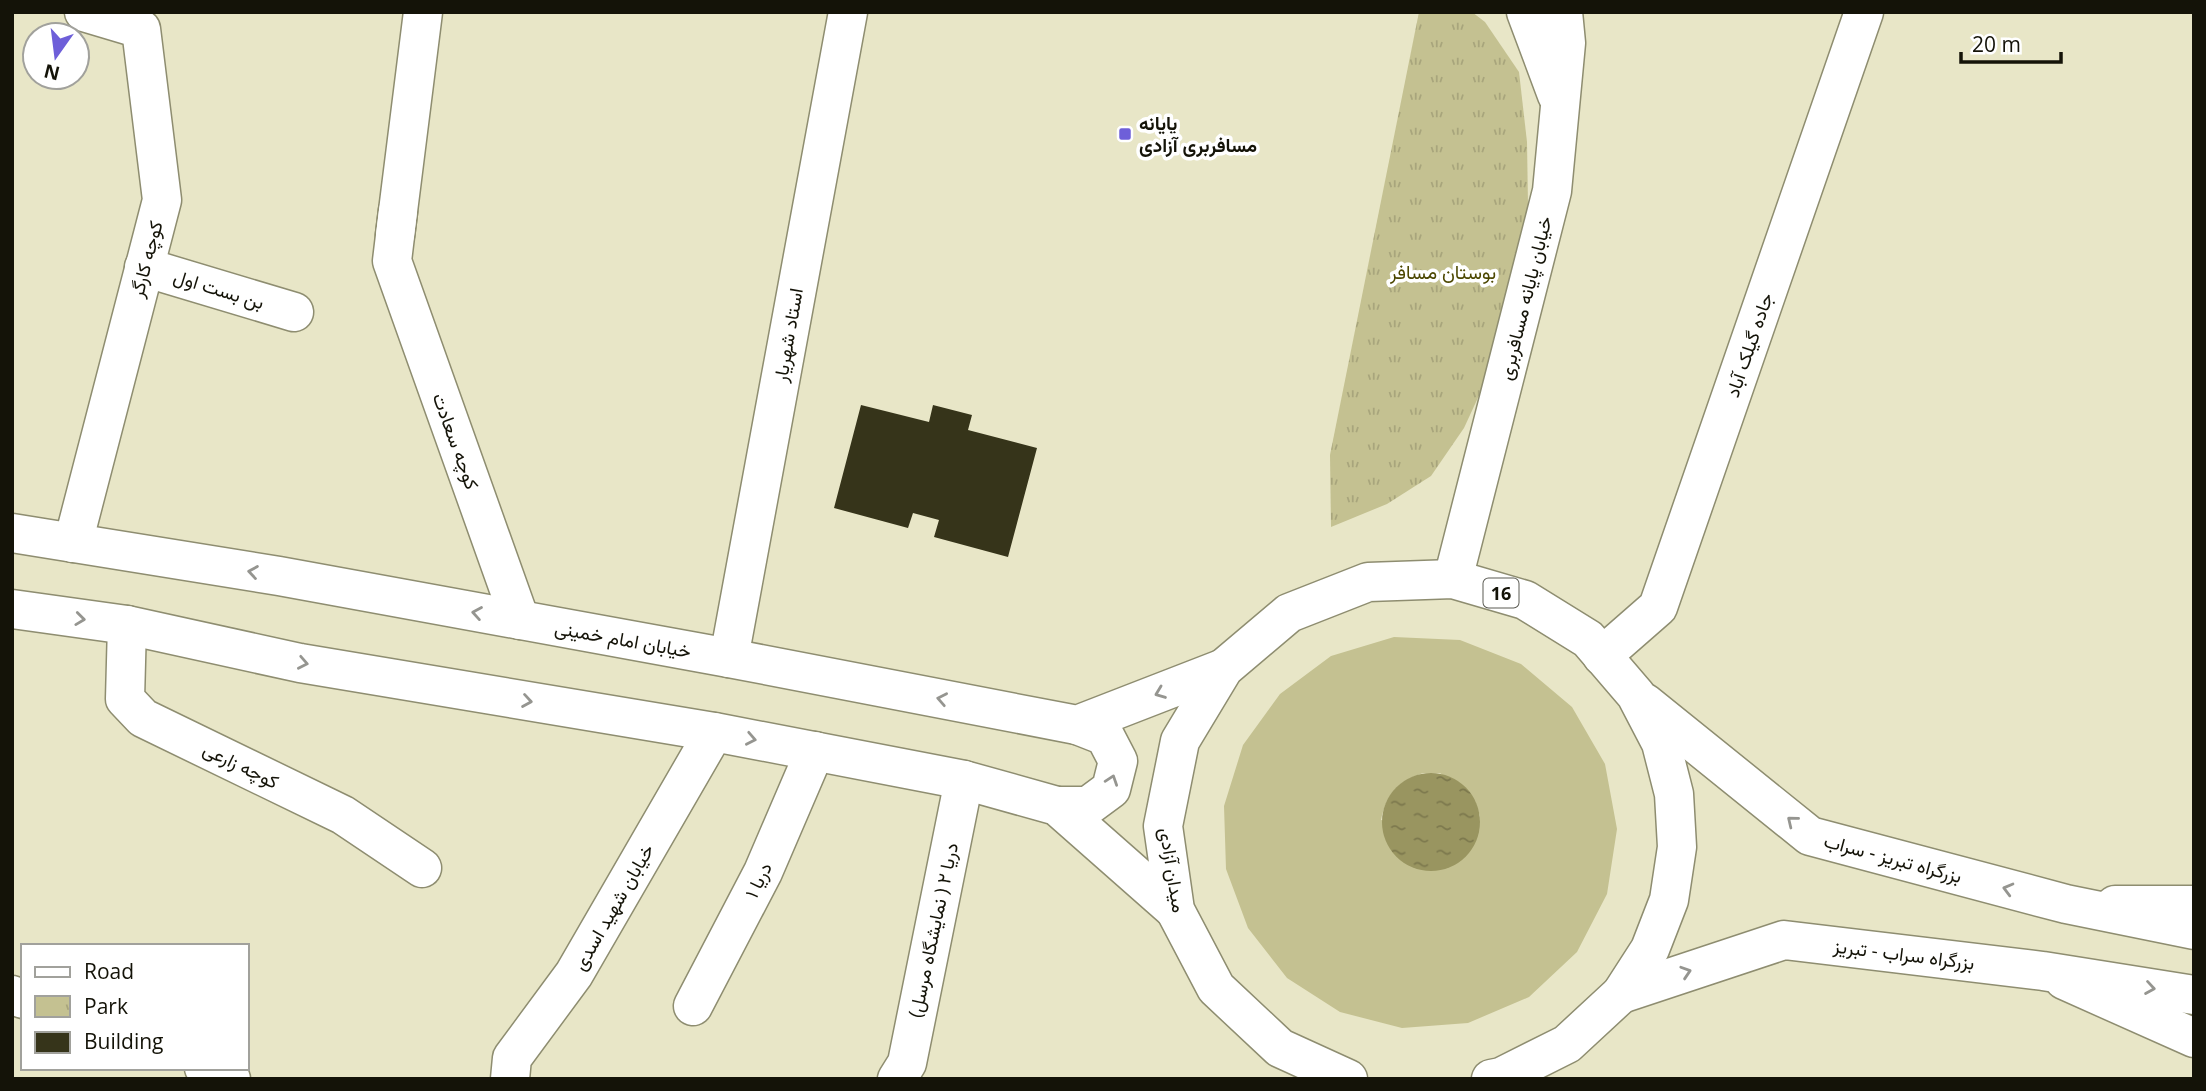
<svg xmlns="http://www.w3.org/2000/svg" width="2206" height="1091" font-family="'Open Sans',Vazirmatn,sans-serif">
<defs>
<pattern id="park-tufts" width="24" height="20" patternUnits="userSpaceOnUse" patternTransform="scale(1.75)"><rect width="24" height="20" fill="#c4c191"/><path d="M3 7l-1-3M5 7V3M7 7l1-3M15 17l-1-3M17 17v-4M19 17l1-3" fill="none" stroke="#a8a57c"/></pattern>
<pattern id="water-ripples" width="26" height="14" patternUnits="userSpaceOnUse" patternTransform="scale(1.75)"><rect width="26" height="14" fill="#999560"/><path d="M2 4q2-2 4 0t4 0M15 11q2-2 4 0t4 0" fill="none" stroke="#7c784d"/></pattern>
</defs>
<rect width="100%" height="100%" fill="#e8e6c7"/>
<path fill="#c4c191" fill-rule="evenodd" d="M1394,637l66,3 61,24 51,43 33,57 12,65 -10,65 -30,58 -48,45 -61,26 -66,5 -62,-16 -53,-34 -39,-50 -22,-59 -2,-63 19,-61 37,-51 51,-38zM1423,773h17l35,28 5,15 -1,16 -98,-12c6,-27 16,-38 42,-47z"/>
<polygon fill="url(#park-tufts)" points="1419,12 1472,12 1485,22 1519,72 1527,142 1528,206 1517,288 1494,363 1464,428 1431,476 1387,504 1331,527 1330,455"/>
<circle fill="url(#water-ripples)" cx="1431" cy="822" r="49"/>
<polygon fill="#36341a" points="861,405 929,422 933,405 972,415 968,430 1037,448 1008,557 934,537 939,520 913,513 908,528 834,508"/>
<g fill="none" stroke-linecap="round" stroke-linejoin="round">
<defs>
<g id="minor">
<polyline points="1526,12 1557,95"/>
<polyline points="398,211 392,261 520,620"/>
<polyline points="395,235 423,12"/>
<polyline points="144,267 294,312"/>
<polyline points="73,543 162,200 141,29 84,12"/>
<polyline points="1453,579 1552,191 1566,43 1563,12"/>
<polyline points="127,625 125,699 143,718 343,815 422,868"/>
<polyline points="1602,656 1658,607 1864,12"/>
<polyline points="729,658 848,12"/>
<polyline points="2115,905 2194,905"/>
<polyline points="2064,980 2194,1038"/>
<polyline points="12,995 23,999"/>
<polyline points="693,1006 763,872 815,751"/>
<polyline points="204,1068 231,1079"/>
<polyline points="510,1079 512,1058 574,974 714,732"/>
<polyline points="897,1079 907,1063 964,780"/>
</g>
<g id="major">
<polyline points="12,533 279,576 729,658 1077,725 1224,668"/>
<polyline points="12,609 127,625 300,663 714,732 964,780 1057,806 1175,910"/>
<polyline points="1057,806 1088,806 1111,789 1118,761 1105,736 1077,725"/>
</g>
<g id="highway">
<polyline points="1645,703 1810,836 2066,904 2194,930"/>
<polyline points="1621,994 1784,940 2043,971 2194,995"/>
<polyline points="1348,1079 1280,1048 1216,988 1175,910 1163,826 1180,741 1224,668 1289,613 1368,582 1453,579 1525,600 1588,639 1636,695 1661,743 1674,794 1677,847 1669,900 1650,949 1621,994 1567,1044 1501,1077 1491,1079"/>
</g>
</defs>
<use href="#minor" stroke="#8e8d70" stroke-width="41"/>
<use href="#major" stroke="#8e8d70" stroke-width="41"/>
<use href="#highway" stroke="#8e8d70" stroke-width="41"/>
<use href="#minor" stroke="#fff" stroke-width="38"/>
<use href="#major" stroke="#fff" stroke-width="38"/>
<use href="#highway" stroke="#fff" stroke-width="38"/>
</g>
<defs><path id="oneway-chevron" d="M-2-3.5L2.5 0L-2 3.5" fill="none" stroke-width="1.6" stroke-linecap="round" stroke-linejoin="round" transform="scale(1.75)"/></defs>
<g stroke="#959590">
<use href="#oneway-chevron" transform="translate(253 572) rotate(-171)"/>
<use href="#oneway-chevron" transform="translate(477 613) rotate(-170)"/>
<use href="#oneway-chevron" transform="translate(80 619) rotate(7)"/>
<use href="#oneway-chevron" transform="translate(303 663) rotate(11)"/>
<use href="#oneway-chevron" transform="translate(1160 693) rotate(159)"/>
<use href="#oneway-chevron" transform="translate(942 699) rotate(-169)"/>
<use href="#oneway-chevron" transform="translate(527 701) rotate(9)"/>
<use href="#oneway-chevron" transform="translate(751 739) rotate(11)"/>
<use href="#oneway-chevron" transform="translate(1112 780) rotate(-71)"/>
<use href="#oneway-chevron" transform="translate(1792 821) rotate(-141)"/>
<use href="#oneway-chevron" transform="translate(2008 889) rotate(-165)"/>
<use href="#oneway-chevron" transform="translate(1686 972) rotate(-18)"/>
<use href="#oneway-chevron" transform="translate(2150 988) rotate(9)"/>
</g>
<rect fill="#6e5fd9" stroke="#fff" stroke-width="2.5" x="1118" y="127" width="14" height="14" rx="3.5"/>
<g text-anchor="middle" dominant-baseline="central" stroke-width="7" stroke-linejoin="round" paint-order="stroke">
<rect fill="#fff" stroke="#5a5a52" stroke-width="2" x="1483.5" y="578.5" width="35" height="29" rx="5"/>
<g font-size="18" font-weight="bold" fill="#141308">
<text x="1501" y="593">16</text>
</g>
<g font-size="19" font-weight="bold" fill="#141308" stroke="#fff" text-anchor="start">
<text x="1139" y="123">پایانه<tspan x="1139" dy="22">مسافربری آزادی</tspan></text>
</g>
<g font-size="19" fill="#141308" stroke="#fff">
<text transform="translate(146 259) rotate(-75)">کوچه کارگر</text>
<text transform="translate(219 289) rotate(17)">بن بست اول</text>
<text transform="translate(1525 298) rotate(-76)">خیابان پایانه مسافربری</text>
<text transform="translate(788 335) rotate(-80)">استاد شهریار</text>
<text transform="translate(1749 345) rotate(-71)">جاده گیلک آباد</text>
<text transform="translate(456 441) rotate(70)">کوچه سعادت</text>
<text transform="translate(623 639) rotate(10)">خیابان امام خمینی</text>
<text transform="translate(241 765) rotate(26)">کوچه زارعی</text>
<text transform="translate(1893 858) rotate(15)">بزرگراه تبریز - سراب</text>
<text transform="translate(1173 870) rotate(81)">میدان آزادی</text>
<text transform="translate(758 880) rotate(-64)">دریا ۱</text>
<text transform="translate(613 907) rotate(-60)">خیابان شهید اسدی</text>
<text transform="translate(933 930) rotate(-78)">دریا ۲ ( نمایشگاه مرسل)</text>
<text transform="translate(1904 954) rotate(7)">بزرگراه سراب - تبریز</text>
</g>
<g font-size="19" fill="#4c4701" stroke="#fff">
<text x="1443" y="272">بوستان مسافر</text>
</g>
</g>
<rect width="2206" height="1091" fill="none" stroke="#141308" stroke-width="28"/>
<rect x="21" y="944" width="228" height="126" fill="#ffffff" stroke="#a1a19c" stroke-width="2"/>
<rect x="35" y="967" width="35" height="10" fill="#ffffff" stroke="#a1a19c" stroke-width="2"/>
<text x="84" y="979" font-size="21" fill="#141308">Road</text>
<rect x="35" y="996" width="35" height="21" fill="url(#park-tufts)" stroke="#a1a19c" stroke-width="2"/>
<text x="84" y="1014" font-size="21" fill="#141308">Park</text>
<rect x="35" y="1032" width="35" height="21" fill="#36341a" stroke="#a1a19c" stroke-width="2"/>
<text x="84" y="1049" font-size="21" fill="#141308">Building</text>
<g transform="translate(56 56) rotate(194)"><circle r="33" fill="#ffffff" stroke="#a1a19c" stroke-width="2"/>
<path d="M0-5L12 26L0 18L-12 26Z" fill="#6e5fd9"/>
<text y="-10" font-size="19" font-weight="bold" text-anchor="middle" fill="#141308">N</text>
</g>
<path d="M1961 52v10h100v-10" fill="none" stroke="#141308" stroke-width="3.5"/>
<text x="1972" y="52" font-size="21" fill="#141308" stroke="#ffffff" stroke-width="5" paint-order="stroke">20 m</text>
</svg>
